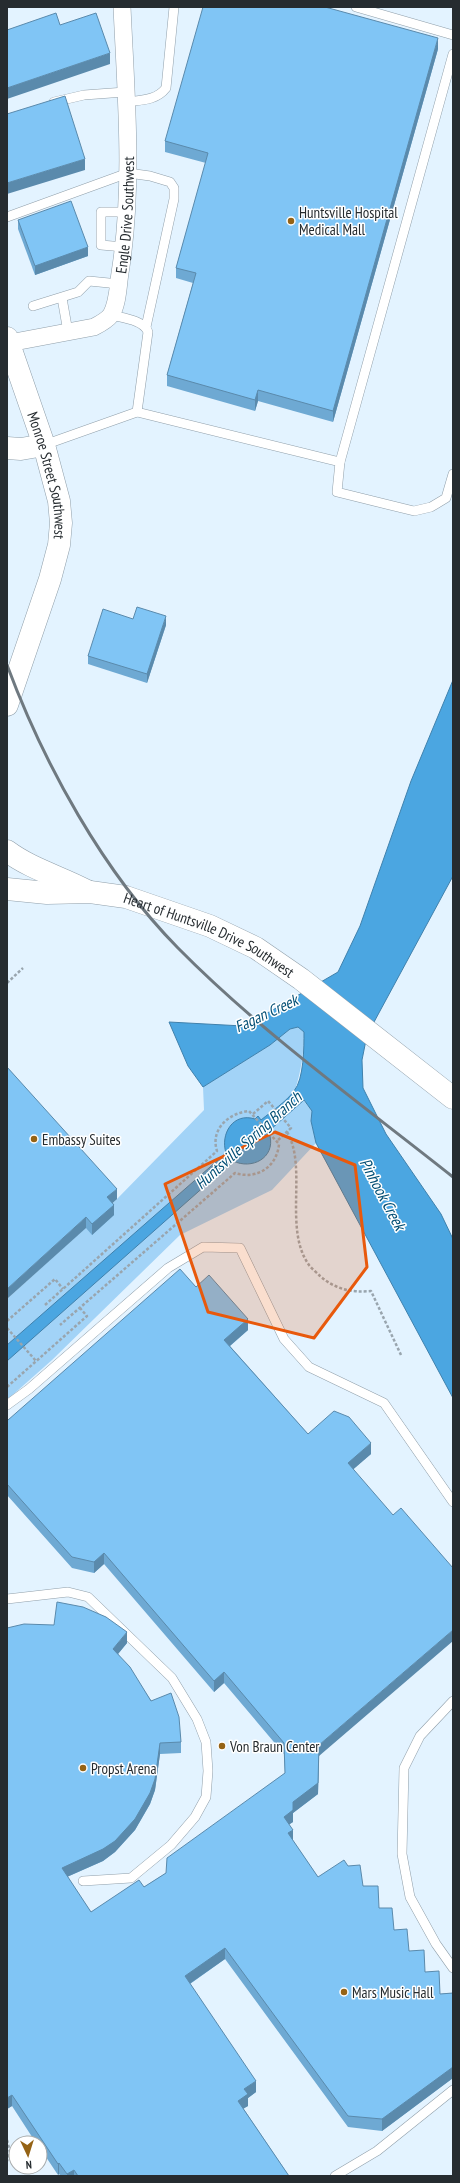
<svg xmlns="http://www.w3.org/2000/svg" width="460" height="2183" font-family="'PT Sans Narrow',sans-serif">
<rect width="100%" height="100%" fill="#e3f3ff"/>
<path fill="#a2d3f7" d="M298,1027l6,5c0,21 -3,39 -9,58l17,21 -1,10 5,22 -44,47 -92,45 -128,125 -45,40v-101l110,-100 87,-89 -1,-23 67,-42 20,-16z"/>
<path fill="#4ba6e1" stroke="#4081ac" d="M453,680v196l-86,159 -5,25 1,28 23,46 55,80 12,25v159l-137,-255 -5,-22 1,-10 -8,-11 -34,30 3,3 -3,3c5,22 -18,34 -37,25l-226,200v-16l219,-192c-6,-19 7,-41 29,-34l3,-3 3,4c11,-9 25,-18 33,-29 10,-12 10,-44 10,-59l-6,-5 -8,2 -20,16 -67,42 -15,-21 -19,-44 74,4 28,-15 67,-39 22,-46 51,-145z"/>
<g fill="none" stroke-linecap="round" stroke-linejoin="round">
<defs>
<g id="lane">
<polyline points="356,7 453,35"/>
<polyline points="54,102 84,95 125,92"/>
<path d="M126,102c14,-2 30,-1 40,-14l8,-81"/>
<polyline points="7,217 128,173 150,176 170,182 174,188 174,199 146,327"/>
<polyline points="124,247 101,245 101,212 127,212"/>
<polyline points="62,298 68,332"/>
<polyline points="33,306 78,292 89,281 119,284"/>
<polyline points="137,412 340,462 453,54"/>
<path d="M44,445l93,-33 11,-80c-4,-12 -26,-14 -37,-17"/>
<polyline points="340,462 337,492 414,511 431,507 446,498 453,474"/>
<polyline points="7,1405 29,1389 168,1268 203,1247 240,1248 284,1339 309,1367 384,1403 453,1502"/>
<polyline points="7,1599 68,1592 88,1597 172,1678 197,1719 206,1742 208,1771 206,1797 195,1817 171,1845 131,1878 83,1881"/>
<polyline points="453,1701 420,1736 404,1768 402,1854 410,1897 436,1944 453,1968"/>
<polyline points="335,2176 377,2151 453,2090"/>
</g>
<g id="street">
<path id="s1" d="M9,343l85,-16c6,-3 13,-7 17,-12 7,-12 7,-29 9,-42 14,-87 6,-178 2,-266"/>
</g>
<g id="secondary">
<path id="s2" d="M7,338l37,107 15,56 2,22 -2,22 -9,34 -43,126"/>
<polyline points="7,448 21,449 44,445"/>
<path d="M7,851c24,18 54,26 80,40"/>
<path id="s3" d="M7,889l40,4 43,-1 36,5 84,29 46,22 45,31 152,119"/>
</g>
</defs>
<use href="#lane" stroke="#909faa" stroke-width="10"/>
<use href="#street" stroke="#909faa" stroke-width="18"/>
<use href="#secondary" stroke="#909faa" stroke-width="23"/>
<g stroke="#99a5ae" stroke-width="2.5" stroke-dasharray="3 2" stroke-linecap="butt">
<polyline points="7,983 23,968"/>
<polyline points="253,1114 268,1101 291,1128 277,1141"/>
<path d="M287,1132c21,35 -4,97 22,133 3,4 8,8 11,11 15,13 31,17 51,15l30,64"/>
<path d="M45,1305l172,-154c-7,-22 12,-38 32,-40l30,33c-2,23 -22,36 -44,29l-175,152"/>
<polyline points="7,1321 55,1279 63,1289"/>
<polyline points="7,1328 36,1361"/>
<polyline points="7,1387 87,1316 80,1308"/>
<polyline points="7,2140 10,2152 7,2161"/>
</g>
<use href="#lane" stroke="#fff" stroke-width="9"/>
<use href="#street" stroke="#fff" stroke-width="17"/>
<use href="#secondary" stroke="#fff" stroke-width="22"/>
<path stroke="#6f7980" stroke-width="3" d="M7,665c37,99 96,207 171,283 84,85 182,155 275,229"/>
</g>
<g fill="#6ea9d3">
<polygon points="438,49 333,422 258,401 255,411 167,386 167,375 193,283 176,278 176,268 206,163 165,152 165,141"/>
<polygon points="18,220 88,256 35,275 18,229"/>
<polygon points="133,619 166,625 147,683 88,664 88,656"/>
<polygon points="7,1067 117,1199 112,1203 114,1215 92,1235 86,1228"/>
<polygon points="196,1287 248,1330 230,1346 308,1434 371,1454 353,1469 319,1756 318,1794 293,1813 293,1822 289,1824 293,1841 318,1877 363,1886 440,1994 453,1993 453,2078 382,2131 348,2127 225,1959 190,1984 256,2092 248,2098 248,2106 243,2108 289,2176 61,2176 59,2174 58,2175 40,2148 40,2143 36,2143 12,2106 7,2109 7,1628 127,1643 118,1654 181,1742 181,1753 160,1754 155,1790 150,1804 135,1830 115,1852 103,1861 67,1877 91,1912 144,1887 166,1873 285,1773 284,1754 224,1683 214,1692 104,1564 94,1573 72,1568 7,1495 7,1419 8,1420"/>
</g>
<g fill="#5a8aac">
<polygon points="438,38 438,49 333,422 333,411"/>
<polygon points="110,53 110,64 7,99 7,88"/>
<polygon points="85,159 85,170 7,194 7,183"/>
<polygon points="88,247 88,256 35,275 35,266"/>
<polygon points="258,390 258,401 255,411 255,400"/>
<polygon points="166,616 166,625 147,683 147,674"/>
<polygon points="117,1189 117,1199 107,1208 107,1197"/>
<polygon points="114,1205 114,1215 92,1235 92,1224"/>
<polygon points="86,1217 86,1228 7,1299 7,1289"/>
<polygon points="248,1319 248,1330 224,1351 224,1340"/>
<polygon points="371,1443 371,1454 348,1474 348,1463"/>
<polygon points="104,1553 104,1564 94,1573 94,1562"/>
<polygon points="453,1630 453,1641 319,1756 318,1794 293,1813 293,1822 284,1828 284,1817 293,1802 319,1745"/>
<polygon points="127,1632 127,1643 113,1660 113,1649"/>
<polygon points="224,1672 224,1683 214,1692 214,1681"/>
<polygon points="160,1743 160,1754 155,1790 150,1804 135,1830 115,1852 103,1861 62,1879 62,1868"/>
<polygon points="293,1830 293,1841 288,1833"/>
<polygon points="225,1948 225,1959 185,1987 185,1976"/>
<polygon points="453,2067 453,2078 382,2131 382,2119"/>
<polygon points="256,2081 256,2092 248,2098 248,2106 238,2112 238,2101 244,2089"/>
<polygon points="12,2095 12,2106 7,2109 7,2098"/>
<polygon points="59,2163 59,2174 58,2175 58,2164"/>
<polygon points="74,2170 74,2176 67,2176 67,2174"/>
</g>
<g fill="#80c5f5" stroke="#5a8aac">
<polygon points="203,7 325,7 438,38 333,411 258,390 255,400 167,375 196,273 176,268 208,153 165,141"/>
<polygon points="56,13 60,25 96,13 110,53 7,88 7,30"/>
<polygon points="65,96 85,159 7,183 7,114"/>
<polygon points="71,201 88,247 35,266 18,220"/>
<polygon points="137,607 166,616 147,674 88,656 103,609 133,619"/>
<polygon points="7,1067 117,1189 107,1197 114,1205 92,1224 86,1217 7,1289"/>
<polygon points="180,1269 196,1287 209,1275 248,1319 224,1340 308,1434 334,1411 349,1417 371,1443 348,1463 393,1515 401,1508 453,1568 453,1630 319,1745 318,1783 293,1802 293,1810 284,1817 293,1830 288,1833 318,1877 344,1860 348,1866 360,1865 363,1886 378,1886 379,1908 392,1908 394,1930 407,1929 409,1951 424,1950 425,1972 439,1971 440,1994 453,1993 453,2067 382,2119 348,2116 225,1948 185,1976 256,2081 244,2089 248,2094 238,2101 289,2176 78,2176 74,2170 67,2174 59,2163 58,2164 12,2095 7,2098 7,1628 24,1624 54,1625 57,1602 83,1607 106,1617 127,1632 113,1649 130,1667 151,1701 171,1693 179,1717 181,1742 160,1743 155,1779 150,1793 135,1819 115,1841 103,1849 62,1868 91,1912 139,1880 144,1887 166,1873 167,1858 285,1773 284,1743 224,1672 214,1681 104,1553 94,1562 72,1557 7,1484 7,1419 8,1420"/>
</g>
<path fill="#e8590c" fill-opacity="0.2" stroke="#e8590c" stroke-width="3" stroke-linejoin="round" d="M275,1132l80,33 12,102 -53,71 -106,-26 -43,-128z"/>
<g fill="#956315" stroke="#fff" stroke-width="1.5">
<circle cx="291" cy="221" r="4"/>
<circle cx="34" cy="1139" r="4"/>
<circle cx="222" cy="1746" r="4"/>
<circle cx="83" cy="1768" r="4"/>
<circle cx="344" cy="1992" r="4"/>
</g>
<g text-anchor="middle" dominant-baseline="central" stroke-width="3" stroke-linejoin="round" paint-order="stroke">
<g font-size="15" fill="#262c30" stroke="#fff" text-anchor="start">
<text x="299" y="212">Huntsville Hospital<tspan x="299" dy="17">Medical Mall</tspan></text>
<text x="42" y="1139">Embassy Suites</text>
<text x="230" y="1746">Von Braun Center</text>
<text x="91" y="1768">Propst Arena</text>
<text x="352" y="1992">Mars Music Hall</text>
</g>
<g font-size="15" fill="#262c30" stroke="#fff">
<text stroke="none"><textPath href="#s1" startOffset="209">Engle Drive Southwest</textPath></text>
<text stroke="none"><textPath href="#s2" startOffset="144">Monroe Street Southwest</textPath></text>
<text stroke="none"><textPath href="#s3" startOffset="211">Heart of Huntsville Drive Southwest</textPath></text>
</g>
<g font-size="16" font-style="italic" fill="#034f75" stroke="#fff">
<text transform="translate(266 1013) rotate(-25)">Fagan Creek</text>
<text transform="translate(248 1140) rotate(-42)">Huntsville Spring Branch</text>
<text transform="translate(383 1194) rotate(62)">Pinhook Creek</text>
</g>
</g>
<rect width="460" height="2183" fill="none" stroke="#262c30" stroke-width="16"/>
<g transform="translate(28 2155) rotate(176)"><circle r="19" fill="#ffffff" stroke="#a8abac"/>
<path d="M0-3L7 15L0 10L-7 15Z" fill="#956315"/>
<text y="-6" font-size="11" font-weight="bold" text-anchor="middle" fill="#262c30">N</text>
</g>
</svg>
